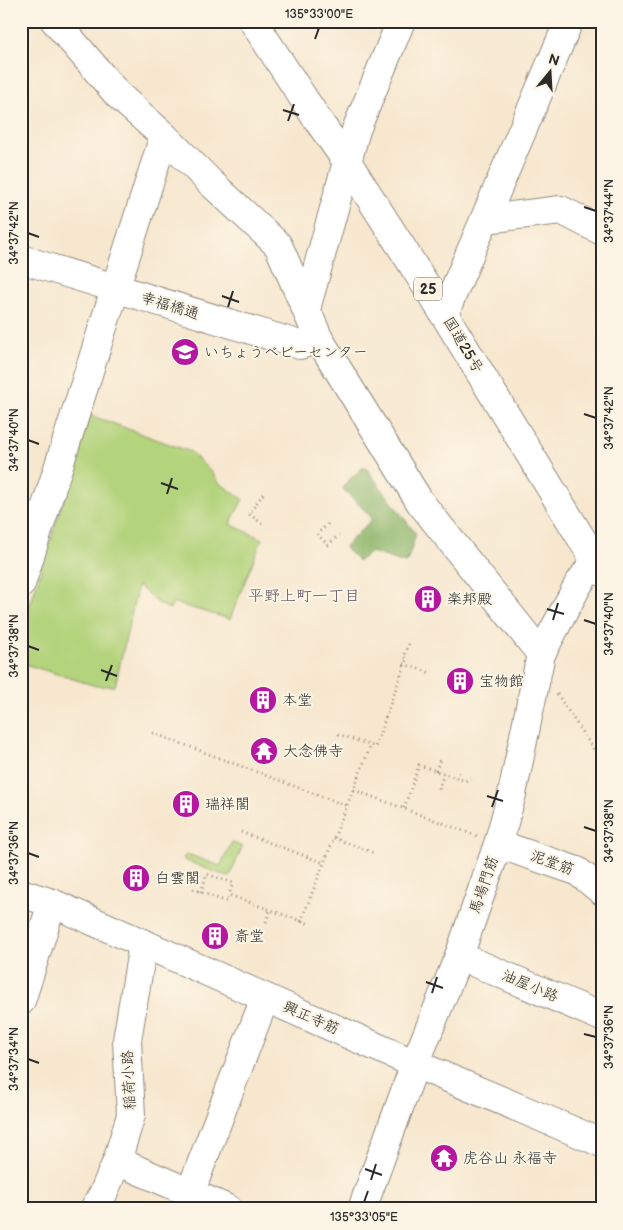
<svg xmlns="http://www.w3.org/2000/svg" width="623" height="1230" font-family="'Balsamiq Sans','Klee One',sans-serif">
<rect width="100%" height="100%" fill="#fcf5e5"/>
<filter id="ink" filterUnits="userSpaceOnUse"><feTurbulence type="fractalNoise" baseFrequency=".02" numOctaves="2"/><feDisplacementMap in="SourceGraphic" scale="10" xChannelSelector="R" yChannelSelector="G"/><feConvolveMatrix kernelMatrix="1 2 1 2 8 2 1 2 1" color-interpolation-filters="sRGB"/></filter>
<filter id="wash" filterUnits="userSpaceOnUse"><feTurbulence type="fractalNoise" baseFrequency=".0096" numOctaves="4" result="noise"/><feDisplacementMap in="SourceGraphic" scale="20" xChannelSelector="R" yChannelSelector="G"/><feGaussianBlur stdDeviation="1.12" result="paint"/><feColorMatrix in="noise" values="0 0 0 0 0 0 0 0 0 0 0 0 0 0 0 0 0 1.4 0 .05"/><feComposite in="paint" operator="in"/></filter>
<g filter="url(#wash)">
<rect width="100%" height="100%" fill="#f7e7cf"/>
<g fill="#b3d37b" stroke="#6f7f53">
<polygon points="90,415 191,452 212,473 219,483 243,499 230,524 262,539 230,619 174,603 170,609 159,604 138,585 115,686 96,686 21,663 21,634"/>
<polygon points="232,842 242,847 230,876 228,877 184,860 183,858 187,854 220,866"/>
</g>
<polygon fill="#8eb56b" stroke="#5c704b" points="362,468 366,468 416,534 407,562 405,563 371,552 358,561 345,548 346,545 371,520 371,517 343,489 344,485"/>
</g>
<g filter="url(#ink)">
<g fill="none" stroke-linecap="round" stroke-linejoin="round">
<defs>
<g id="minor">
<polyline points="55,21 118,95 164,136 210,182 278,245 319,339 420,502 541,654"/>
<polyline points="485,219 561,210 602,231"/>
<polyline points="21,259 300,345 319,339"/>
<polyline points="306,309 356,130 401,21"/>
<polyline points="444,314 569,21"/>
<polyline points="21,584 164,136"/>
<polyline points="498,844 577,871 602,891"/>
<polyline points="21,893 52,903 415,1064 602,1143"/>
<polyline points="459,956 602,1017"/>
<polyline points="21,1001 52,903"/>
<polyline points="117,1161 228,1209"/>
<polyline points="190,1193 265,998"/>
<polyline points="94,1209 103,1194 117,1161 131,1115 127,1040 143,944"/>
<polyline points="362,1209 415,1064 459,956 498,844 512,794 541,654 578,585 595,560"/>
</g>
<polyline id="highway" points="253,21 317,119 348,163 444,314 602,572"/>
</defs>
<use href="#minor" stroke="#91897d" stroke-width="30"/>
<use href="#highway" stroke="#91897d" stroke-width="30"/>
<g stroke="#91897d" stroke-width="3" stroke-dasharray="1 4" stroke-linecap="butt">
<polyline points="263,494 249,514 264,525"/>
<polyline points="328,524 317,534 328,545 339,535"/>
<polyline points="404,664 431,673"/>
<polyline points="557,694 596,753 602,757"/>
<polyline points="153,733 347,806"/>
<polyline points="338,734 375,747 407,658 404,657 409,643"/>
<polyline points="436,771 440,759"/>
<polyline points="457,778 460,770"/>
<polyline points="439,789 444,773"/>
<polyline points="354,790 477,836"/>
<polyline points="404,808 419,765 465,781 471,778"/>
<polyline points="241,832 324,863"/>
<polyline points="334,838 374,853"/>
<polyline points="193,889 227,902 229,895 301,921 371,745"/>
<polyline points="201,892 207,874 233,883 229,895"/>
<polyline points="302,921 309,924"/>
<polyline points="266,922 270,910"/>
</g>
<use href="#minor" stroke="#fff" stroke-width="28"/>
<use href="#highway" stroke="#fff" stroke-width="28"/>
</g>
</g>
<path fill="none" stroke="#2b2b2b" stroke-width="2" d="M315,39l4,-11M283,110l16,5M288,121l6,-17M584,207l12,4M28,233l11,4M222,296l17,6M228,307l5,-16M584,414l12,4M28,440l11,4M161,483l17,6M167,494l5,-16M547,609l17,5M553,620l5,-17M584,620l12,4M28,646l11,4M101,670l16,6M106,681l6,-16M487,796l16,5M492,807l6,-17M584,827l12,4M28,853l11,4M426,982l17,6M432,993l5,-16M584,1034l12,3M28,1059l11,4M365,1169l17,6M371,1180l5,-16M364,1202l4,-11"/>
<defs>
<symbol id="school-disc" viewBox="-11 -11 22 22"><circle r="9.5" fill="#b5179e" stroke="#fcf5e5"/><path d="M0-5L7-2L0 1L-7-2ZM-4 1L0 2.5L4 1V4Q0 6-4 4Z" fill="#fff"/></symbol>
<symbol id="building-disc" viewBox="-11 -11 22 22"><circle r="9.5" fill="#b5179e" stroke="#fcf5e5"/><path d="M-4-6H4V6H1V3H-1V6H-4ZM-2.5-4.3h1.7v1.8h-1.7ZM.8-4.3h1.7v1.8H.8ZM-2.5-1h1.7V.8h-1.7ZM.8-1h1.7V.8H.8Z" fill="#fff"/></symbol>
<symbol id="temple-disc" viewBox="-11 -11 22 22"><circle r="9.5" fill="#b5179e" stroke="#fcf5e5"/><path d="M0-6L5-2H3V0L6.5 2.5H4V6H1.5V3h-3V6H-4V2.5H-6.5L-3 0V-2H-5Z" fill="#fff"/></symbol>
</defs>
<g fill-rule="evenodd">
<use href="#school-disc" x="169" y="336" width="32" height="32"/>
<use href="#building-disc" x="412" y="583" width="32" height="32"/>
<use href="#building-disc" x="444" y="665" width="32" height="32"/>
<use href="#building-disc" x="247" y="684" width="32" height="32"/>
<use href="#temple-disc" x="248" y="735" width="32" height="32"/>
<use href="#building-disc" x="170" y="788" width="32" height="32"/>
<use href="#building-disc" x="120" y="862" width="32" height="32"/>
<use href="#building-disc" x="199" y="920" width="32" height="32"/>
<use href="#temple-disc" x="428" y="1142" width="32" height="32"/>
</g>
<g text-anchor="middle" dominant-baseline="central" stroke-width="4" stroke-linejoin="round" paint-order="stroke">
<rect fill="#fcf5e5" stroke="#6a6863" stroke-width="1" x="414" y="277.5" width="28" height="23" rx="4"/>
<g font-size="14" font-weight="bold" fill="#2b2b2b">
<text x="428" y="289">25</text>
</g>
<g font-size="15" fill="#2b2b2b" stroke="#fcf5e5">
<text transform="translate(170 306) rotate(17)">幸福橋通</text>
<text transform="translate(463 345) rotate(59)">国道25号</text>
<text transform="translate(552 863) rotate(20)">泥堂筋</text>
<text transform="translate(484 885) rotate(-71)">馬場門筋</text>
<text transform="translate(530 986) rotate(23)">油屋小路</text>
<text transform="translate(311 1018) rotate(24)">興正寺筋</text>
<text transform="translate(129 1080) rotate(-93)">稲荷小路</text>
</g>
<g font-size="15" fill="#2b2b2b" stroke="#fcf5e5" text-anchor="start">
<text x="204" y="352">いちょうベビーセンター</text>
<text x="447" y="599">楽邦殿</text>
<text x="479" y="681">宝物館</text>
<text x="282" y="700">本堂</text>
<text x="283" y="751">大念佛寺</text>
<text x="205" y="804">瑞祥閣</text>
<text x="155" y="878">白雲閣</text>
<text x="234" y="936">斎堂</text>
<text x="463" y="1158">虎谷山 永福寺</text>
</g>
<g font-size="16" fill="#5e5464" stroke="#fcf5e5">
<text x="304" y="596">平野上町一丁目</text>
</g>
</g>
<rect width="623" height="1230" fill="none" stroke="#fcf5e5" stroke-width="55"/>
<g transform="translate(550 72) rotate(18)" stroke="#fcf5e5" stroke-width="4" paint-order="stroke">
<path d="M0-4L9 19L0 12L-9 19Z" fill="#2b2b2b"/>
<text y="-8" font-size="14" font-weight="bold" text-anchor="middle" fill="#2b2b2b">N</text>
</g>
<rect x="28" y="28" width="568" height="1174" fill="none" stroke="#2b2b2b" stroke-width="2"/>
<g font-size="12" text-anchor="middle" fill="#2b2b2b">
<text x="319" y="18">135°33'00"E</text>
<text transform="translate(609 211) rotate(-90)" y="4">34°37'44"N</text>
<text transform="translate(14 233) rotate(-90)" y="4">34°37'42"N</text>
<text transform="translate(609 418) rotate(-90)" y="4">34°37'42"N</text>
<text transform="translate(14 440) rotate(-90)" y="4">34°37'40"N</text>
<text transform="translate(609 624) rotate(-90)" y="4">34°37'40"N</text>
<text transform="translate(14 646) rotate(-90)" y="4">34°37'38"N</text>
<text transform="translate(609 831) rotate(-90)" y="4">34°37'38"N</text>
<text transform="translate(14 853) rotate(-90)" y="4">34°37'36"N</text>
<text transform="translate(609 1037) rotate(-90)" y="4">34°37'36"N</text>
<text transform="translate(14 1059) rotate(-90)" y="4">34°37'34"N</text>
<text x="364" y="1221">135°33'05"E</text>
</g>
</svg>
